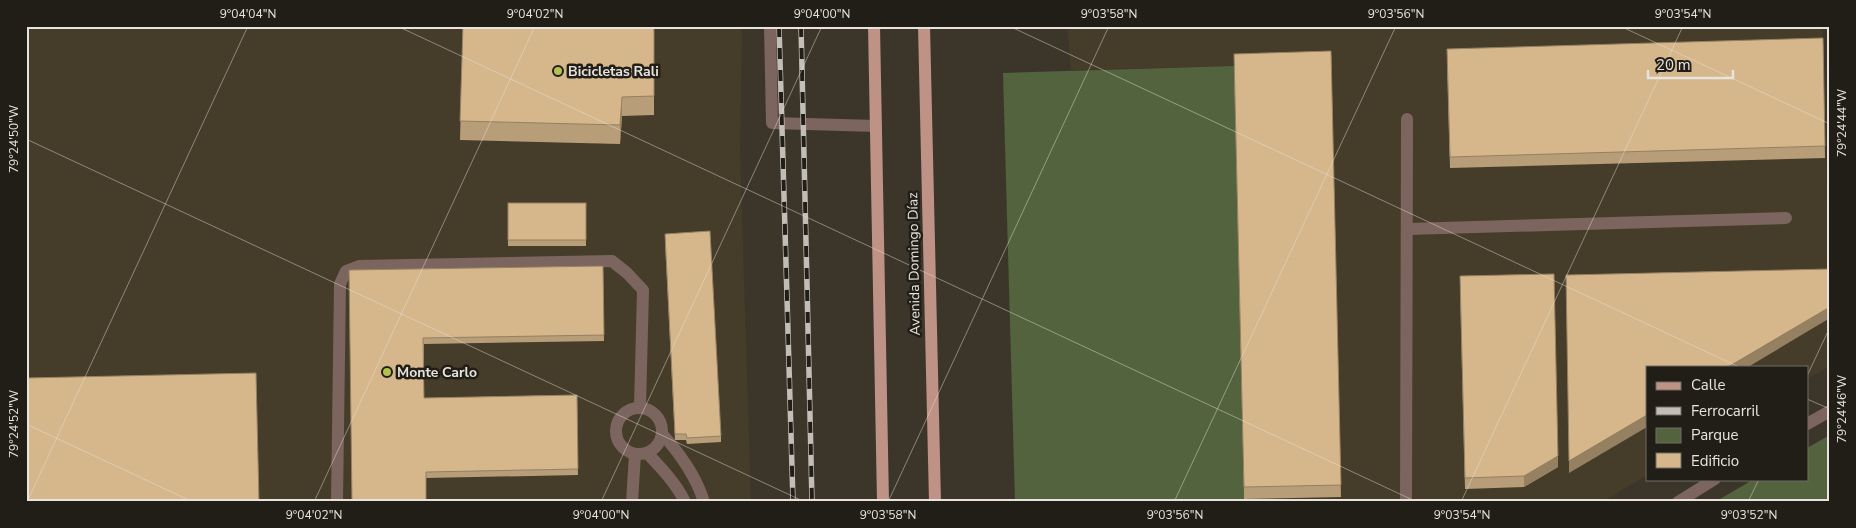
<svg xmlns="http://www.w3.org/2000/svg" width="1856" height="528" font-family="'Nunito Sans',sans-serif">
<rect width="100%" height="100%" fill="#3c362a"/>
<g fill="#463c2a">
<polygon points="26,26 742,26 740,152 751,502 26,502"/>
<polygon points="1067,26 1822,26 1829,281 1830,366 1807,379 1807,367 1647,367 1647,475 1602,502 1244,502 1233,66 1071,70"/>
</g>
<g fill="#52633e">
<polygon points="1234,66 1244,502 1015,502 1003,73"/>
<polygon points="1830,435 1830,502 1715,502 1754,479 1807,479 1807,448"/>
</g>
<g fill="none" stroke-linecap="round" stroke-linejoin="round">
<g stroke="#7b655e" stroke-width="12">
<polyline points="770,26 772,123 876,126"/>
<polyline points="1408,229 1786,218"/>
<circle cx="639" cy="431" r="23"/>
<polyline points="1807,424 1830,411"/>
<path d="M662,434c17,18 35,44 42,68"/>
<path d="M647,453c14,15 29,30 38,49"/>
<polyline points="337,502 340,284 346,271 359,266 612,261 627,273 643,290 640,407"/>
<polyline points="632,502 635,454"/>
<polyline points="1406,502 1407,119"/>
<polyline points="1678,502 1715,479"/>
</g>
<g stroke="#be9284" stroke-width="12">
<polyline points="874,26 883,502"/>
<polyline points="924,26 935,502"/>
</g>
<defs>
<g id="rail">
<polyline points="779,26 793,502"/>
<polyline points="801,26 812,502"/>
</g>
</defs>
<use href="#rail" stroke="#c2beb6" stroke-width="5.5"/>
<use href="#rail" stroke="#211e18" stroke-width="4" stroke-dasharray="11" stroke-linecap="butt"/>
</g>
<g fill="#b79d78">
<polygon points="219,26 654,26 654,115 622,116 620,144 460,140 463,26"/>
<polygon points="1823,38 1825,158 1450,168 1447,60"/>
<polygon points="1331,51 1341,497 1244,499 1234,66"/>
<rect x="508" y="203" width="78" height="43"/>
<polygon points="665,240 721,436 721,442 687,444 686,440 675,440"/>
<polygon points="603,266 604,341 424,344 424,398 577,395 578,475 426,478 349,270"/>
<polygon points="1460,288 1558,467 1524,487 1465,489"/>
</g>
<g fill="#958061">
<polygon points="622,97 622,116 620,144 620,125"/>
<polygon points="1830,307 1830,318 1748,367 1728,367"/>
<polygon points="1647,415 1647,427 1569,473 1569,461"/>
<polygon points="1558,456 1558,467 1524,487 1524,476"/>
</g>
<g fill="#d5b78b" stroke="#958061">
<polygon points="463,26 654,26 654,96 622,97 620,125 460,121"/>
<polygon points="1823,38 1825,146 1450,157 1447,49"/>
<polygon points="1331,51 1341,485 1244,487 1234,54"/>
<rect x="508" y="203" width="78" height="37"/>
<polygon points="710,231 721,436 687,438 686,434 675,434 665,234"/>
<polygon points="603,266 604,335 423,338 424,398 577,395 578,469 426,472 426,502 352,502 349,270"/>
<polygon points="1829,269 1830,307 1728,367 1647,367 1647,415 1569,461 1566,275"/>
<polygon points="1554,274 1558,456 1524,476 1465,478 1460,276"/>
<polygon points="256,373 259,502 26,502 26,378"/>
</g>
<path fill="none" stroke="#e8e4dd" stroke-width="1" stroke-opacity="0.45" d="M397,26l1020,476M1009,26l730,341M1620,26l210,98M26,139l779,363M1807,376l23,-49M1807,399l23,10M26,424l167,78M27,502l221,-476M314,502l221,-476M601,502l221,-476M888,502l221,-476M1174,502l222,-476M1461,502l222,-476M1748,502l11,-23"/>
<g fill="#b4c24a" stroke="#211e18" stroke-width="2">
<circle cx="558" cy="71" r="5"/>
<circle cx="387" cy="372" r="5"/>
</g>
<g text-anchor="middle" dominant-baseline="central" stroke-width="5" stroke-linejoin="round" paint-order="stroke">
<g font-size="14" font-weight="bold" fill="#e8e4dd" stroke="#211e18" text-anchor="start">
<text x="568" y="71">Bicicletas Rali</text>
<text x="397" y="372">Monte Carlo</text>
</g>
<g font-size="14" fill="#e8e4dd" stroke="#211e18">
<text transform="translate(914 264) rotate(-91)">Avenida Domingo Díaz</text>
</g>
</g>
<rect width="1856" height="528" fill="none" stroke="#211e18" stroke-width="55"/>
<rect x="1646" y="366" width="162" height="115" fill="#211e18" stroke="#716d67"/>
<rect x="1656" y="382" width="25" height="8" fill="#be9284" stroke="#716d67"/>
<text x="1691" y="390" font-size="15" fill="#e8e4dd">Calle</text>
<rect x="1656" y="407" width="25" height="8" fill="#c2beb6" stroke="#716d67"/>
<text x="1691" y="416" font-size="15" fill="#e8e4dd">Ferrocarril</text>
<rect x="1656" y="428" width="25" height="15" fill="#52633e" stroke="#716d67"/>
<text x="1691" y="440" font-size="15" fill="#e8e4dd">Parque</text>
<rect x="1656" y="453" width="25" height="15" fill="#d5b78b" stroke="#716d67"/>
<text x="1691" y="466" font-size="15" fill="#e8e4dd">Edificio</text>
<path d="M1648 70v8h85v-8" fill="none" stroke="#e8e4dd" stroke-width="2.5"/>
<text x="1656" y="70" font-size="15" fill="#e8e4dd" stroke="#211e18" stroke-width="4" paint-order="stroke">20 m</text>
<rect x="28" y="28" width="1800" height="472" fill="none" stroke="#e8e4dd" stroke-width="2"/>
<g font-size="12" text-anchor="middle" fill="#e8e4dd">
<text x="248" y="18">9°04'04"N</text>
<text x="535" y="18">9°04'02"N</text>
<text x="822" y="18">9°04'00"N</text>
<text x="1109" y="18">9°03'58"N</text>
<text x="1396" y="18">9°03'56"N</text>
<text x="1683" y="18">9°03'54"N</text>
<text transform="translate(1842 123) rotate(-90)" y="4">79°24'44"W</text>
<text transform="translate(14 139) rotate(-90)" y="4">79°24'50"W</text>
<text transform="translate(1842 409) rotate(-90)" y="4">79°24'46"W</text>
<text transform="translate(14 424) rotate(-90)" y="4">79°24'52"W</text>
<text x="314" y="519">9°04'02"N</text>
<text x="601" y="519">9°04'00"N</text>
<text x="888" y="519">9°03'58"N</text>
<text x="1175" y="519">9°03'56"N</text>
<text x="1462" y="519">9°03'54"N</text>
<text x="1749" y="519">9°03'52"N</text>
</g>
</svg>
